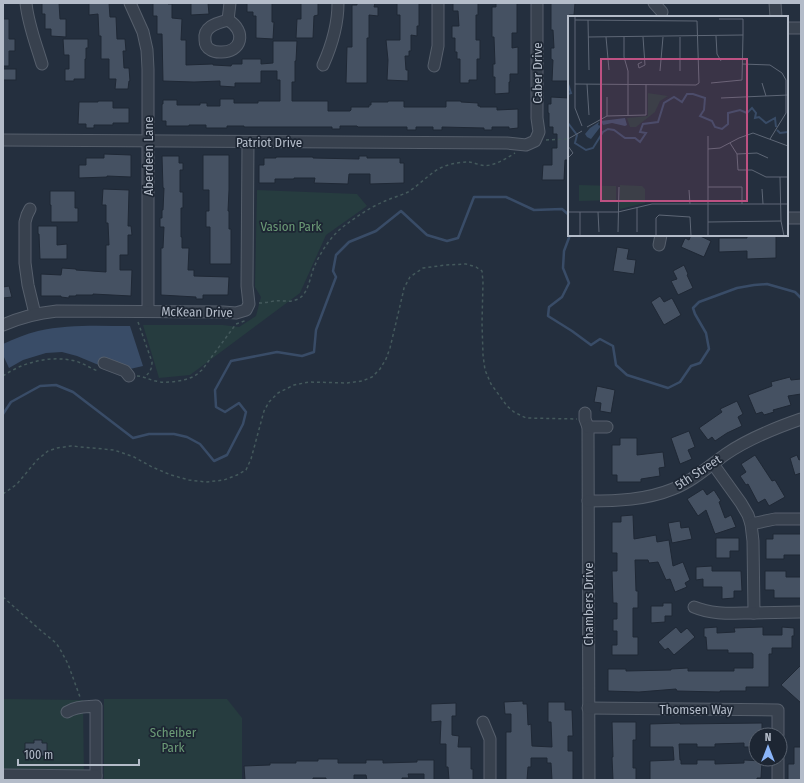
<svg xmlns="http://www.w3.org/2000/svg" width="804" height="783" font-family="'Fira Sans Condensed',sans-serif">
<rect width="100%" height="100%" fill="#242f3e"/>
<g fill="#263c3f">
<polygon points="257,190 357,194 367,206 326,235 300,293 190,375 159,378 143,325 223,325 239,327 256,316 261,297 255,287"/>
<polygon points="3,699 83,700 84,780 3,780"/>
<polygon points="104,699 227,699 242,718 242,780 104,780"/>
</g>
<path fill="#394c67" d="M130,326l13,40 -13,3 -29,-3 -24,-10 -15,-4 -16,1 -23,7 -14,8 -6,-13v-11c11,-5 23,-10 35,-13 30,-7 62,-5 92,-5z"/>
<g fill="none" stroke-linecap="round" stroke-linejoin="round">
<g stroke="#394c67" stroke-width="2.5">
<polyline points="570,235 564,251 563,268 569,283 562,297 549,307 548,316 572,331 591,345 600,339 613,346 616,365 627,375 668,388 680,382 691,366 700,363 709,349 706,333 695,314 693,308 699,302 737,288 754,285 767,284 795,292 801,298"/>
<polyline points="3,414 11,402 40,386 56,385 73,392 133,438 149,434 174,434 187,437 200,444 214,461 227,455 243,424 246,412 239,403 225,412 216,407 215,390 231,361 277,352 302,356 314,352 316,330 336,277 333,271 336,255 349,242 376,231 401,211 427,235 447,241 458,238 474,197 506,197 534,210 562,209 569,215"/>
</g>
</g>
<g fill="#455162" stroke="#1f2835">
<polygon points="42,3 59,3 60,19 66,19 66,37 51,36 51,29 45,29 45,14 42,14"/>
<polygon points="89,3 109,3 110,17 116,17 117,39 125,39 126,51 123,51 124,68 129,68 130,81 129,81 128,89 115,89 116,79 109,79 109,59 101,59 101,36 99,36 98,14 89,15"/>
<polygon points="153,3 168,3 168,4 172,4 172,18 182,19 181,40 186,40 186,65 213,64 213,65 231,66 232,64 242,64 242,59 261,59 261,64 273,63 273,41 297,41 296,61 295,61 295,82 292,82 292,101 328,101 328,111 350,111 351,110 351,107 369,107 369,105 371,105 371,102 388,102 388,101 404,101 404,107 446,107 446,101 461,101 461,102 478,103 478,106 480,106 480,107 497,107 497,110 518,109 518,128 509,129 509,127 492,127 492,130 484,130 484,128 442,127 442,130 433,130 433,127 416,127 416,130 407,130 407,127 358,127 357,126 340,126 340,129 332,129 332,127 244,127 244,126 227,126 227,128 206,128 206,125 189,125 189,126 166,126 166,121 162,121 162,104 163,104 163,100 177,100 177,105 200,105 200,103 207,103 207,106 220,106 220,99 234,99 234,103 258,103 258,101 280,101 280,80 277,80 277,71 261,71 261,83 235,83 235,87 220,86 220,81 194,82 163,81 162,34 157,34 157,16 153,16"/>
<polygon points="191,3 208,3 209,14 191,15"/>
<polygon points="247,3 272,3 272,22 274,22 273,39 256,38 256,16 253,16 253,12 247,12"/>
<polygon points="301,3 318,3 318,15 314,16 313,38 296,38 297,19 301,19"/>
<polygon points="357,3 375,3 374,7 378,7 378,16 369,15 369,38 367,38 367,83 346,83 347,47 352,47 352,5 357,5"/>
<polygon points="397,3 419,3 419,26 417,26 417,36 411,35 411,51 409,51 409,56 405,56 406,70 408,70 408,81 387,80 388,60 386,40 400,40 400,15 397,15"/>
<polygon points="453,3 478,3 478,15 476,15 476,40 480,40 480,59 477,59 477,80 469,80 469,83 460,83 460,59 457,59 457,52 455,52 455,38 452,38 452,26 459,26 458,11 453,11"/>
<polygon points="496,3 517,3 517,33 512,33 512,48 518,47 518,74 510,74 510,82 509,82 509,93 495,94 495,77 493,77 493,64 495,64 494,37 492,37 492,7 496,7"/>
<polygon points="551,3 575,3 574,15 569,15 569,81 552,81 553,60 551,59 551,48 554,48 553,30 551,30"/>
<polygon points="3,19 9,19 9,39 15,39 15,51 9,51 9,66 3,66"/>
<polygon points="63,39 88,39 88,48 86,48 86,59 85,59 85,79 74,79 74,81 65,81 65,69 69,69 69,55 64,55"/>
<rect x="3" y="69" width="13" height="11"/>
<polygon points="551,97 569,98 569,160 565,160 564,180 542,180 543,165 552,165 552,148 557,148 557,134 553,134 553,127 549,127 549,113 548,113 548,104 551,104"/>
<polygon points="98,101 113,101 113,108 129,108 129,123 113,123 113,125 94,125 94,128 86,128 86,124 78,124 79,102 98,102"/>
<polygon points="104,154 131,155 131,177 107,176 107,177 79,178 79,165 86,165 86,158 104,158"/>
<polygon points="203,155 229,155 229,190 228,211 229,211 229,229 231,229 231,264 210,264 210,227 206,227 206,211 209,211 209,190 203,190"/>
<polygon points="162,156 179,156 179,163 183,163 183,170 180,170 180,192 183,192 183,208 181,208 181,237 182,237 182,248 189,248 188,270 194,270 194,276 229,277 228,295 203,295 203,299 196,299 196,297 161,295 161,248 163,248 164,227 160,227 160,218 162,218 162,210 163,210 164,188 163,188"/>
<polygon points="359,156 367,156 367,158 400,158 400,163 404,163 404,183 370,184 370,174 349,174 348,184 314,183 315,178 294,178 294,179 275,179 275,183 259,183 259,165 264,165 264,158 276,158 276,157 313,157 313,158 359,159"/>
<polygon points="103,189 129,190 128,226 131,226 132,235 128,235 128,255 120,255 120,270 132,270 131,296 93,294 93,295 76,295 76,296 69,296 69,298 61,297 61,296 41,296 41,274 61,275 62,268 76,269 76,270 106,272 106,245 109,245 108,223 106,223 106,205 102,205"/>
<polygon points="50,191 75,191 75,208 78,208 78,222 51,222 51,205 50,205"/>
<polygon points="38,226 57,226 57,245 67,244 67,259 40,259 39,234 38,234"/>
<polygon points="691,235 698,235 711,241 704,257 681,247 685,238 689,240"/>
<polygon points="747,235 776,235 776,258 747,259 747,251 719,252 719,238 747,238"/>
<polygon points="617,247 629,249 627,259 636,260 634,274 613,271"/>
<polygon points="684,265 688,274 687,275 693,288 678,295 671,281 677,279 673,271"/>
<polygon points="9,286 12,297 3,298 3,287"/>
<polygon points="660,296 664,302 672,298 681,315 664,325 651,302"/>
<polygon points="790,377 791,380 801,379 801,394 788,396 791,405 773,410 774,412 764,415 762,412 756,414 748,395 772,386 771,382"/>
<polygon points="597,386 615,390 611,413 600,411 601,403 594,402"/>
<polygon points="737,401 743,414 738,417 742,426 727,433 715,441 712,437 708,440 699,428 722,412 720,409"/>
<polygon points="689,431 695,447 688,450 692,459 680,464 671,438"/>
<polygon points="620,438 637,438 637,455 663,452 665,467 659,468 660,476 641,479 641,482 617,482 617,475 612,475 612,445 620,445"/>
<polygon points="755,455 772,481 775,480 785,497 769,506 765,499 758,503 748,484 746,485 740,476 746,472 741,464"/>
<polygon points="797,455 799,460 801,459 801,473 795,475 790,458"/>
<polygon points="703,489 707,495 714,490 721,501 719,502 725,518 731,515 736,527 715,534 706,510 698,516 687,499"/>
<polygon points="633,515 634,539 656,535 657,542 669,540 673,566 683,562 690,580 685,583 687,587 675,592 670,579 666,580 658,562 649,563 648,560 635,560 636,591 638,591 638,608 633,608 633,637 638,637 638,655 612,655 612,645 617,645 617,631 613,631 613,619 617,619 617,603 613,603 612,571 617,571 617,553 612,553 612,522 621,522 621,516"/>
<polygon points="680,521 681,528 689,527 692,539 672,543 668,523"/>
<polygon points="773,534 801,534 801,555 784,555 784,559 766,559 766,539 773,539"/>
<polygon points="716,538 739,538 739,551 730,551 730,558 716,558"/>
<polygon points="712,566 712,571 741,571 742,591 734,591 734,598 722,599 722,587 703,587 703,579 696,580 696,567"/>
<polygon points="765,571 786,571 786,577 801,577 801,598 774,598 774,590 765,590"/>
<polygon points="663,603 672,603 672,616 665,616 665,622 651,623 651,606 663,606"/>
<polygon points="676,627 681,633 687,628 695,637 674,655 668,648 665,650 658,642"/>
<polygon points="717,627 717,633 735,632 734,628 763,627 763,635 782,635 782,627 794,628 794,636 792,636 792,648 772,648 772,654 769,654 769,687 746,687 746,691 720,691 720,692 677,691 676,689 639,692 608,691 608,669 626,669 626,671 671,670 671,669 688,668 688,671 734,671 734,668 753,668 753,654 752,654 752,653 728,653 728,650 707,650 706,637 704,637 704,628"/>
<polygon points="801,665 801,703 781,685"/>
<polygon points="523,701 523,704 527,704 528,725 531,724 532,746 552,747 551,722 548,722 548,702 565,702 565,710 572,710 573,736 568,736 568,751 573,751 573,780 552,780 551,763 547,763 547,758 531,758 531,767 528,767 527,780 506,780 506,732 511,732 511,714 505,714 504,702"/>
<polygon points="456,703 456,716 452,716 452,735 459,736 458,747 471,747 471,769 473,769 473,780 449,780 448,767 446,767 446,744 440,744 441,721 431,722 431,704"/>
<polygon points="612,722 636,722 636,740 633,740 633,768 636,768 636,780 613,780 612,757 613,757"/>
<polygon points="680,723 680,724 762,723 762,735 756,735 756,747 744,747 744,743 715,744 715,747 697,747 697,744 679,744 680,760 681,760 681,764 697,764 697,760 715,760 715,764 744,763 744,760 762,761 761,778 757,778 757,780 650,780 650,761 674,760 673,747 650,747 650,724"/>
<polygon points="34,740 42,740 42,743 47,743 47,756 25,756 25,743 34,743"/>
<polygon points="794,747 801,747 801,780 788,780 788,764 794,764"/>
<polygon points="318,759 338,759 338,763 366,763 366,760 383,760 383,763 417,762 417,760 434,760 434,780 424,780 424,774 408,774 409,778 402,778 402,780 367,780 366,775 354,775 354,780 326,780 326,778 313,778 313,780 245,780 244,766 270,765 270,763 296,763 296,761 318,761"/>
</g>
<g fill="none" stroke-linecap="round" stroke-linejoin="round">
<defs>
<g id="minor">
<path d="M26,3c2,21 10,41 16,61"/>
<polyline points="130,3 143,32 147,50 148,69 148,311"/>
<polyline points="654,3 662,12"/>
<polyline points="775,3 776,17"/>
<path d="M228,20c19,11 14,33 -8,32 -3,0 -6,0 -9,-2 -4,-2 -6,-6 -6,-10 -2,-14 13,-17 23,-20z"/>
<polyline points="228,20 230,3"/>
<polyline points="787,28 801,28"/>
<path d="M323,65c9,-20 15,-40 15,-62"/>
<polyline points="434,66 438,46 438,3"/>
<polyline points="3,140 507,143 526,145 535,141 539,132 537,118 537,3"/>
<polyline points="30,209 27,215 25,222 25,263 28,285 35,314"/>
<polyline points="787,218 801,218"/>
<polyline points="659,245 661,235"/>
<path d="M3,325c18,-8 35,-12 54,-14l166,1 13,1 10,-3 3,-6 -2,-18 1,-144"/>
<polyline points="104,363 125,371 129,376"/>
<polyline points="585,413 585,419 588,427 589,780"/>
<polyline points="588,427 607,427"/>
<polyline points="713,464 741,503 748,515 751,524 753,541 754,613 801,612"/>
<path d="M588,501c29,0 58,-1 85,-12 20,-8 36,-23 53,-35 23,-16 49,-26 75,-35"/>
<polyline points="751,524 775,519 801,519"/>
<path d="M694,607c19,8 39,6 60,6"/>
<polyline points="588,708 778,710 778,735"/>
<path d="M67,712c9,-6 19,-5 29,-6v74"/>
<polyline points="483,722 490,739 490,780"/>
<polyline points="778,759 778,780"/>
<polyline points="3,775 96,776"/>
</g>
</defs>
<use href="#minor" stroke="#565f6c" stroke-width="13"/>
<g stroke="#44595c" stroke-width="1.5" stroke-dasharray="3 3" stroke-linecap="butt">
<polyline points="546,140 569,139"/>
<path d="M259,303c5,0 10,-1 15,-2 8,-1 16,2 24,-2 11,-5 12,-24 17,-34 7,-15 16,-29 29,-39 12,-9 25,-18 39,-24 8,-4 17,-6 25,-10 13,-8 23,-21 37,-26 8,-3 17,-4 24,-4 7,1 14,5 21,3 9,-2 17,-7 25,-12"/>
<path d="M138,322l14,40c0,7 -2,10 -7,15"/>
<path d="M3,376c20,-14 48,-21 72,-15 8,2 15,7 23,10"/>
<path d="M137,376c7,0 12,4 19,5 9,3 30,0 38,-5 3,-1 5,-4 8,-6l34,-46 11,-4"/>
<polyline points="3,494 17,484 37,460 48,451 57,448 71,446 114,450 134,457 152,467 171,475 189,480 206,482 224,480 237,475 246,470 251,459 264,411 269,402 278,393 294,385 309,382 347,383 362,381 372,377 380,369 386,359 390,348 403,293 404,288 410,277 423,268 446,265 466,264 476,267 482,271 483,282 482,323 483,355 485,370 491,384 507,406 514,412 526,418 577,419"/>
<polyline points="3,597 39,629 56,643 60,649 68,664 80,697"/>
</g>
<use href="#minor" stroke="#38414e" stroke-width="11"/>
</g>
<g text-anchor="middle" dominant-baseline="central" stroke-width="3.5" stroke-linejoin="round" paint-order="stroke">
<g font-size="13" fill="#b4bcc9" stroke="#1d2633">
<text transform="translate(537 73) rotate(-90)">Caber Drive</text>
<text x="269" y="142">Patriot Drive</text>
<text transform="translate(148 156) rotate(-90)">Aberdeen Lane</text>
<text transform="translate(197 312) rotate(1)">McKean Drive</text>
<text transform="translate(698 472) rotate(-33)">5th Street</text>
<text transform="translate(588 604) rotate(-90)">Chambers Drive</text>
<text x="696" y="709">Thomsen Way</text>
</g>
<g font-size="13" fill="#6b9a76" stroke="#1d2633">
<text x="291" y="226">Vasion Park</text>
<text x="173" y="732">Scheiber<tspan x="173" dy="15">Park</tspan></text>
</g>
</g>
<g transform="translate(568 16)">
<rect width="220" height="220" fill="#242f3e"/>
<path d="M80,77l20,3 -8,5 -5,11 -19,15h-6l-3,-9 21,-2zM11,169l37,1v14l-37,1zM52,169l22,1 3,3v14l-25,6z" fill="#263c3f"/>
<path d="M57,102l2,7 -2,1 -13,-3 -9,2 -2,-4zM31,106l-1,3 3,1 -10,13 -4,-2 -2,-3 5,-6z" fill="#394c67"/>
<path fill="none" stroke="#394c67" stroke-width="2" d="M0,68l3,9 -3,1M0,107l9,12 -2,8 11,7 7,-2 10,-16 5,-3 6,1 11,8h10l5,4 6,-9 -6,-1 3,-8 15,-2 6,-19 10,-6 8,5 5,-8h6l12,4 -1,12 -4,6 12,5 3,6 7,2 6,-5v-11l12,-3 7,3 5,-5 4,5 -1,5 4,-1 7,6 9,-5 1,9M209,114l3,3 8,-1"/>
<path fill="none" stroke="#5e6776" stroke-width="1" d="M7,0v92l7,18M7,4l122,1 2,62 -3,2 -121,-1M20,4l1,50M148,20l1,18 4,7M20,21l155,-2v-16h-24M38,21l3,33M56,21v20l4,14v44M74,46l-4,2 1,4 6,-3 -2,-28M174,48l28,1 12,8 4,7v33l-16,26M92,55l3,-34M112,55v-34M143,67l31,-3 1,-45M194,67l4,13M19,68l2,31M39,81v19M153,82l67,-3M19,111l20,-11 39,-1v-31M140,120v100M0,123l14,-8M162,127l7,11 1,16h14l14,7h22M0,130l5,7 -5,5M140,133l12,-1 19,-10 14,-5 35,13M169,138l20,-1 11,5M212,161l1,44 3,15M140,171h34v17M194,173l1,15M121,174l1,14M69,191v25M0,196h50l34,-8h136M12,196v24M30,196l1,20M140,206l73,-1M50,216l1,-45M88,220v-18l3,-3 31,2 1,19"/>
<path fill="#bd5182" fill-opacity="0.15" stroke="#bd5182" stroke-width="2" d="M33,43h146v142h-146z"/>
<rect width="220" height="220" fill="none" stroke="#b4bcc9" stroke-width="2"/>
</g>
<rect width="804" height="783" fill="none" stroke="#b4bcc9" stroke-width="8"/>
<g transform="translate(768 747)"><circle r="19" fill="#1d2633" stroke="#59626f"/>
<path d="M0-3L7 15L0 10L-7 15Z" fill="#8ab4f8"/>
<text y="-6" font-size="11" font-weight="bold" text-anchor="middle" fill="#b4bcc9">N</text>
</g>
<path d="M18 759v6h121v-6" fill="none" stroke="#b4bcc9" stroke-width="2"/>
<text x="24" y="759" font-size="12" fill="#b4bcc9" stroke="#1d2633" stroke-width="3" paint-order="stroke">100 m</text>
</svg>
